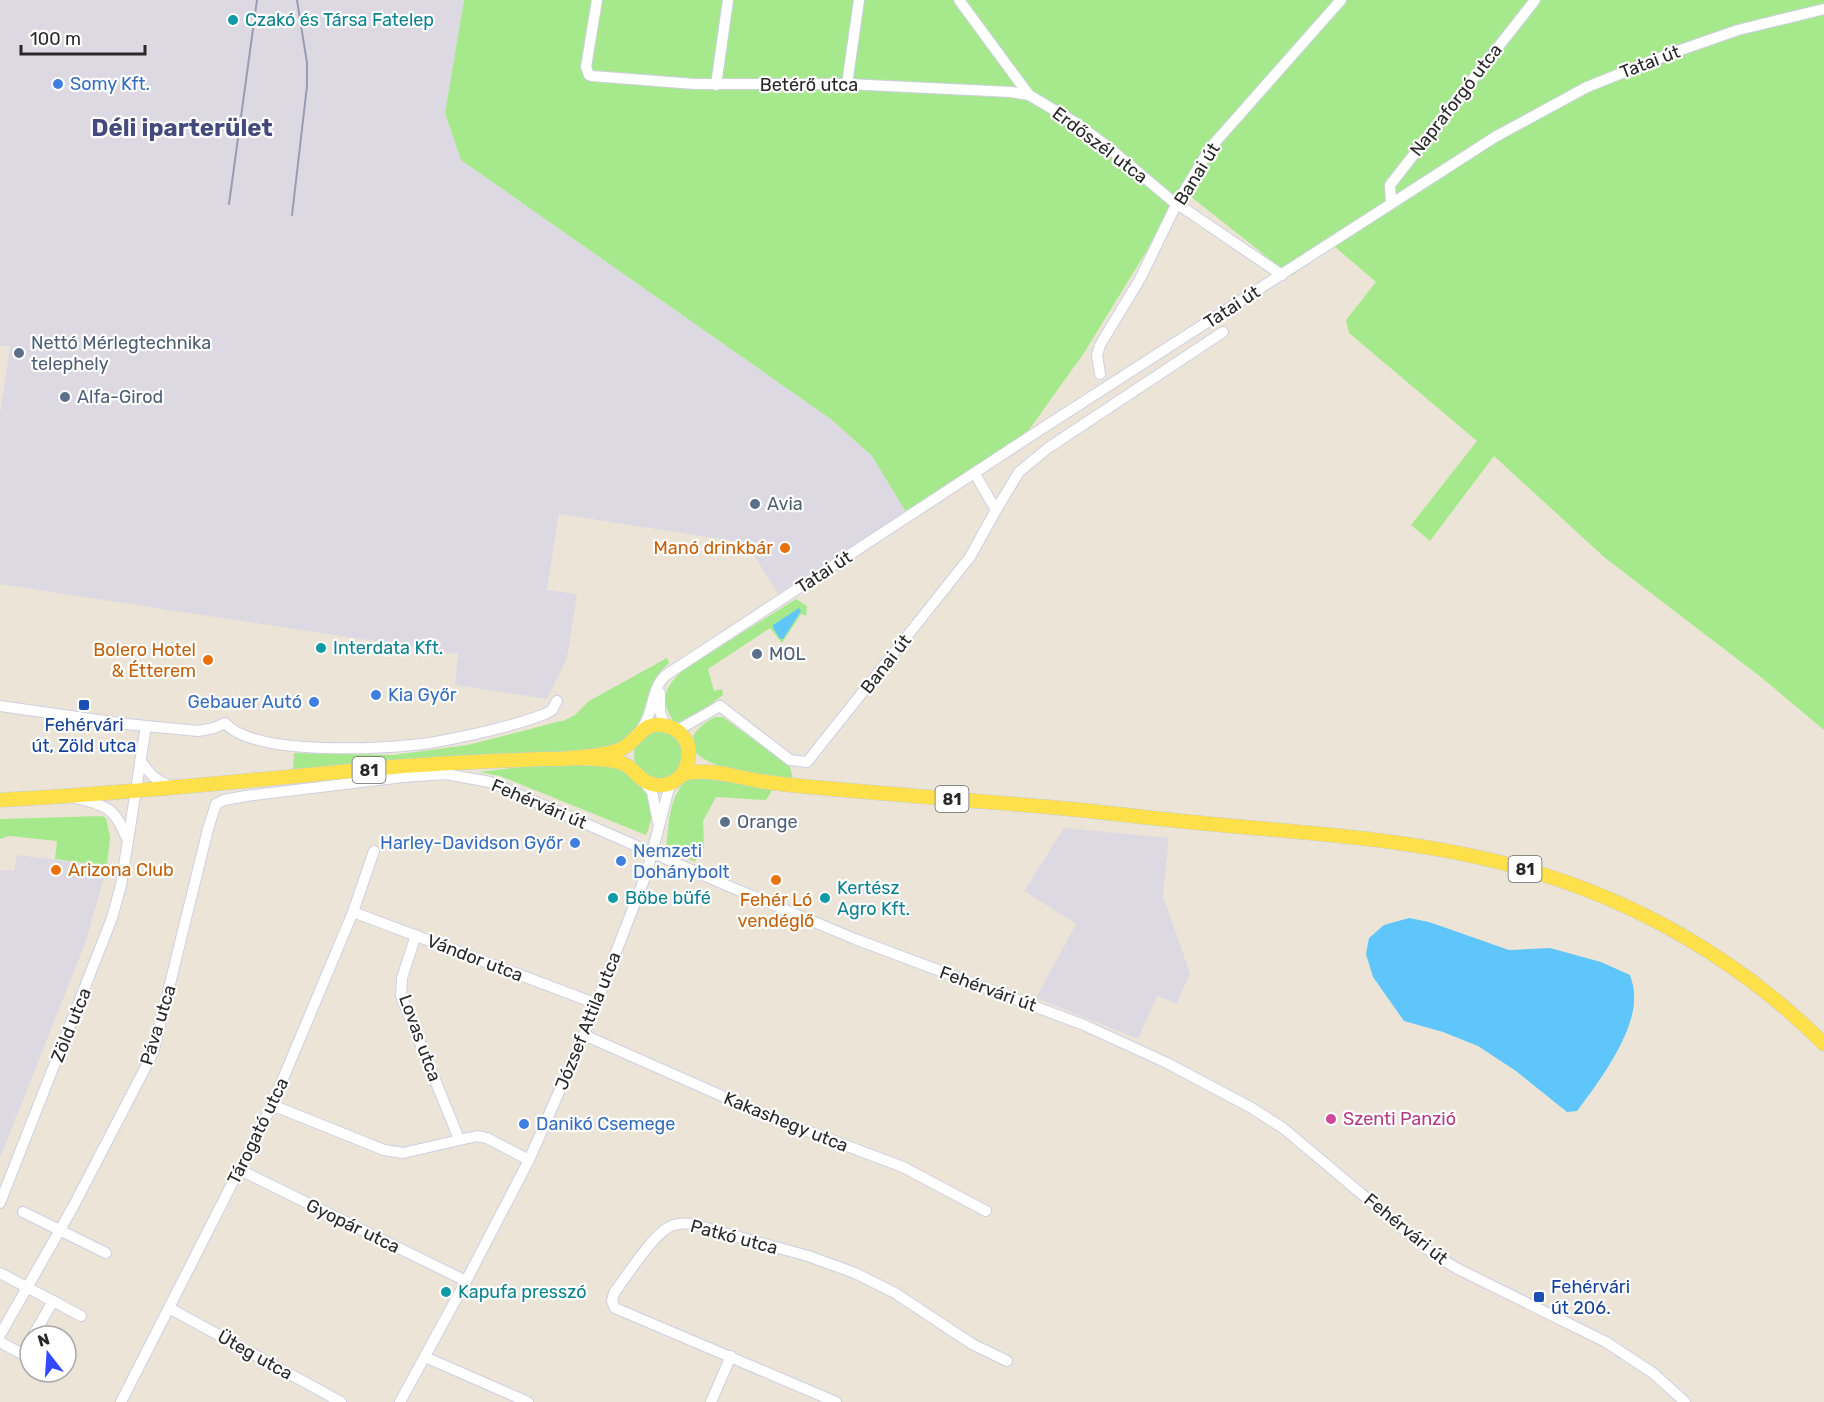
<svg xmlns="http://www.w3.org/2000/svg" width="1824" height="1402" font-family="Rubik,sans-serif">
<rect width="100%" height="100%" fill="#ece5d7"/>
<g fill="#ddd9e3">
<polygon points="0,0 464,0 445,113 461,160 832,420 872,456 906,512 779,595 746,543 559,514 547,590 577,594 567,658 547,699 455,685 458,654 0,584 0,412 10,347 0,345"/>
<polygon points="1064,828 1169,838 1163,896 1190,973 1177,1004 1157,996 1138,1039 1036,998 1076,924 1024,891"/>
<polygon points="17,855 107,866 86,941 0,1158 0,870 14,871"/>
</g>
<g fill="#a6e98d">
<polygon points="464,0 1824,0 1824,730 1762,678 1604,557 1494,456 1430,541 1411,525 1477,441 1349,333 1346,320 1376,282 1334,246 1291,276 1180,188 1146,252 1084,353 1026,434 906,512 872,456 832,420 461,160 445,113"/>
<path d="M796,599l11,7 -1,10 -5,-2 -19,29 -12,-15 -62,41 6,22 8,-2 1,6 -32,24 -15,6c-17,-24 -13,-36 7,-55z"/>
<path d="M667,658l2,5c-3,3 -7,6 -10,10 -20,27 -8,62 -51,75l-249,18 -66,3 1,-16 99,2 75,-10 97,-25 10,-5 14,-14z"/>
<path d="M715,717h8l67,50 3,12c-20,-1 -108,-10 -101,-40 2,-9 15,-18 23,-22z"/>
<circle cx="658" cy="755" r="24"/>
<path d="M577,764l45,4c5,4 9,10 14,15 2,2 6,2 8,4 12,10 8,36 2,48l-146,-59 -21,-4 56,-7z"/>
<path d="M694,775l82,9 -10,16 -50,-3 -13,24 1,26 -9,15 -29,-14c3,-25 3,-60 28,-73z"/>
<polygon points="102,816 106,818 110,837 107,866 55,859 57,841 9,836 0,839 0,819"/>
</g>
<g fill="#5ec6fa">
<polygon points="799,608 801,611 783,639 780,639 773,627 773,625"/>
<path d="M1409,918l20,4 80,28 41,-2 51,14 29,13c2,6 4,13 4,19 3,37 -35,88 -57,117l-10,1 -51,-41 -38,-25 -35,-14 -39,-11 -31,-44 -7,-23 3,-16 15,-13z"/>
</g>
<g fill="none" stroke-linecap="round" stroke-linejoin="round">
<defs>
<g id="minor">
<polyline points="597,0 586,67 589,75 592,76 695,84 847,84 1011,92 1029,95"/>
<polyline points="959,0 1029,95 1076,123 1108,147 1170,199 1282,275"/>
<polyline points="847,84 859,0"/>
<polyline points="716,85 728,0"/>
<polyline points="1391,203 1390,185 1535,0"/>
<polyline points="1100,374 1097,355 1100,345 1140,279 1177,203 1211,147 1341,0"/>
<polyline points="996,510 1019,472 1048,448 1223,332"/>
<polyline points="660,693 660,712 665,725"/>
<path d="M0,706l126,18 72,7 16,-3 11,-5c30,34 162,26 205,20 39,-7 78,-15 115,-29l7,-4 5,-9"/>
<polyline points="720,706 790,760 807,762 970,557 996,510 975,474"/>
<polyline points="675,729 683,727 720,706"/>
<path d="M640,731c15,-18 10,-42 26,-56l383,-251 446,-287 92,-50 85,-34 66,-23 86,-21"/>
<path d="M140,760c11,16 15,20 33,27"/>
<polyline points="644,782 652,792 658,822"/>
<path d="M75,798c33,8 40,10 52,41"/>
<polyline points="353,912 597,1004"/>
<polyline points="416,935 402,978 401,996 459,1139"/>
<polyline points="584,1035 765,1115 903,1167 986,1211"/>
<polyline points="272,1105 384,1150 403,1153 477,1136 487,1138 529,1160"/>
<polyline points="240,1170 466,1281"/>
<polyline points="0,1203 112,918 121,885 146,726"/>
<polyline points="23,1212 106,1253"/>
<polyline points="0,1273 53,1301 33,1336"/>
<polyline points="53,1301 81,1316"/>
<polyline points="169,1308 341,1402"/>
<polyline points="0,1335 73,1207 153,1053 208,829 216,804 224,800 246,796 403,777 445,774 490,782 726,885 855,939 1084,1025 1167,1063 1250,1107 1283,1128 1433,1254 1458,1269 1606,1342 1653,1373 1685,1402"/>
<polyline points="0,1342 22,1354 30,1341"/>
<polyline points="425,1357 528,1402"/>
<polyline points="121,1402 272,1105 353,912 374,851"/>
<polyline points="400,1402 466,1281 529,1160 584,1035 647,872 669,788 676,780"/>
<polyline points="711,1402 731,1356"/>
<path d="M836,1402l-221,-94 -3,-7 2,-8c12,-16 39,-58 55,-66 7,-4 16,-4 23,-3l116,32 47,17 40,20 77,51 35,17"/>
</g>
<g id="major">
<path d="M683,774c28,-7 55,4 83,8 54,7 108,10 162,15 54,5 108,8 162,14 44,5 88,10 132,14 98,9 197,15 292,41 118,32 224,92 310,178"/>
<path d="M0,800c131,-7 262,-21 393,-33 49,-4 99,-6 149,-8 24,0 53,-3 77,3 14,3 19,19 33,22 37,10 53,-48 15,-58 -25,-7 -28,15 -46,23 -16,8 -40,7 -58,10"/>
</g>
</defs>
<use href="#minor" stroke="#cdcfe3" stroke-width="12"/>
<use href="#major" stroke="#cbcbcb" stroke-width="15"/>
<use href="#minor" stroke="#fff" stroke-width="10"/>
<use href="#major" stroke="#fee14a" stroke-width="14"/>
<g stroke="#9a9cb4" stroke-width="2">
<polyline points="229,204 257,0"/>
<polyline points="292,215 307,86 307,63 297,0"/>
</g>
</g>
<g fill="#0f9aa8" stroke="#fff" stroke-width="2">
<circle cx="233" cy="20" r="6"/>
<circle cx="321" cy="648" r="6"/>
<circle cx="613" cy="898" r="6"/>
<circle cx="825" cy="898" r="6"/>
<circle cx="446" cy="1292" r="6"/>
</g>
<g fill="#3f7fe0" stroke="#fff" stroke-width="2">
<circle cx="58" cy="84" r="6"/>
<circle cx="376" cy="695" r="6"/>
<circle cx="314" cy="702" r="6"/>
<circle cx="575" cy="843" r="6"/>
<circle cx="621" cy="861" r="6"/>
<circle cx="524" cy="1124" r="6"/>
</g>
<g fill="#5c6f8a" stroke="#fff" stroke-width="2">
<circle cx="19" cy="353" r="6"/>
<circle cx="65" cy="397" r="6"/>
<circle cx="755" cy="504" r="6"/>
<circle cx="757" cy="654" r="6"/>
<circle cx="725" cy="822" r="6"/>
</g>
<g fill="#e8710a" stroke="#fff" stroke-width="2">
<circle cx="785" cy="548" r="6"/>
<circle cx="208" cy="660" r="6"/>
<circle cx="56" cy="870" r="6"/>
<circle cx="776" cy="880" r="6"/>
</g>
<g fill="#1a4fb4" stroke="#fff" stroke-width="2">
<rect x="78" y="699" width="12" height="12" rx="3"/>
<rect x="1533" y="1291" width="12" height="12" rx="3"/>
</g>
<circle fill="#d1479c" stroke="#fff" stroke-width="2" cx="1331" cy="1119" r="6"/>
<g text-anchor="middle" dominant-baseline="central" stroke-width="4.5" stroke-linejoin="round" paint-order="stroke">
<g fill="#fff" stroke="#686868" stroke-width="1.5">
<rect x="352.5" y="757" width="33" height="26" rx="4.5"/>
<rect x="935.5" y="786" width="33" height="26" rx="4.5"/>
<rect x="1508.5" y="856" width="33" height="26" rx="4.5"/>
</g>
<g font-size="16" font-weight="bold" fill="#282828">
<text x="369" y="770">81</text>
<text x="952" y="799">81</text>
<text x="1525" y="869">81</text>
</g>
<g font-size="18" fill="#0d838f" stroke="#fff" text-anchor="start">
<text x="245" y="20">Czakó és Társa Fatelep</text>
<text x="333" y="648">Interdata Kft.</text>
<text x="837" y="888">Kertész<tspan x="837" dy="21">Agro Kft.</tspan></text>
<text x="625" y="898">Böbe büfé</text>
<text x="458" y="1292">Kapufa presszó</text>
</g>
<g font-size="18" fill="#282828" stroke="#fff">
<text transform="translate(1650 62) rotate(-21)">Tatai út</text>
<text x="809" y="85">Betérő utca</text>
<text transform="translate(1456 100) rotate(-52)">Napraforgó utca</text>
<text transform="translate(1100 145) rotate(37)">Erdőszél utca</text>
<text transform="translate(1197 174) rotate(-58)">Banai út</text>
<text transform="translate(1232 307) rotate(-33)">Tatai út</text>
<text transform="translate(824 572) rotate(-33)">Tatai út</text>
<text transform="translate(886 664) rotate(-52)">Banai út</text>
<text transform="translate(539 804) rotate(23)">Fehérvári út</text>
<text transform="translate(475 958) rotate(21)">Vándor utca</text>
<text transform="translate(988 989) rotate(20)">Fehérvári út</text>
<text transform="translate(588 1021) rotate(-68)">József Attila utca</text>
<text transform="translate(71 1025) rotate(-68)">Zöld utca</text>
<text transform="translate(158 1025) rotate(-73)">Páva utca</text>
<text transform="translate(420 1038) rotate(70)">Lovas utca</text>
<text transform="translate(786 1122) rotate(22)">Kakashegy utca</text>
<text transform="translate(258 1131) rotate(-64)">Tárogató utca</text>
<text transform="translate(353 1226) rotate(26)">Gyopár utca</text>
<text transform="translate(1406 1229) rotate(39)">Fehérvári út</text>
<text transform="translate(734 1237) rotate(15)">Patkó utca</text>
<text transform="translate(255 1355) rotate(29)">Üteg utca</text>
</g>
<g font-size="18" fill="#366cbe" stroke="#fff" text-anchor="start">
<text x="70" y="84">Somy Kft.</text>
<text x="388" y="695">Kia Győr</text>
<text x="302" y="702" text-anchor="end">Gebauer Autó</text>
<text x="563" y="843" text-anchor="end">Harley-Davidson Győr</text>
<text x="633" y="851">Nemzeti<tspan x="633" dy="21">Dohánybolt</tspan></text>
<text x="536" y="1124">Danikó Csemege</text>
</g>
<g font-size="18" fill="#4e5e75" stroke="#fff" text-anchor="start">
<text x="31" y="343">Nettó Mérlegtechnika<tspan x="31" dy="21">telephely</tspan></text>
<text x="77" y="397">Alfa-Girod</text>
<text x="767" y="504">Avia</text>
<text x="769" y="654">MOL</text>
<text x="737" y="822">Orange</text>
</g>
<g font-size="18" fill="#c56008" stroke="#fff" text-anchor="end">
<text x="773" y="548">Manó drinkbár</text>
<text x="196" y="650">Bolero Hotel<tspan x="196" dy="21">&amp; Étterem</tspan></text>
<text x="68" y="870" text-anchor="start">Arizona Club</text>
<text x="776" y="900" text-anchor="middle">Fehér Ló<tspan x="776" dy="21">vendéglő</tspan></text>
</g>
<g font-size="18" fill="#164399" stroke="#fff">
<text x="84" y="725">Fehérvári<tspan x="84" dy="21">út, Zöld utca</tspan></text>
<text x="1551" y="1287" text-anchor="start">Fehérvári<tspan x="1551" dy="21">út 206.</tspan></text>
</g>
<g font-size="18" fill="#b23c85" stroke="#fff" text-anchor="start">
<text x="1343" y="1119">Szenti Panzió</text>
</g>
<g font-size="24" font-weight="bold" fill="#444a7c" stroke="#fff">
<text x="182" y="128">Déli iparterület</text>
</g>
</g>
<g transform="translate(48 1354) rotate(343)"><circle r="28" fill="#ffffff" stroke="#a9a9a9" stroke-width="1.5"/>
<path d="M0-4.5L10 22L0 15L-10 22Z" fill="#3149ff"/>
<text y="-9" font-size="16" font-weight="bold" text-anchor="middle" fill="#282828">N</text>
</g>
<path d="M21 45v9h124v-9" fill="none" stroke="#282828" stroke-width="3"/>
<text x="30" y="45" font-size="18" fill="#282828" stroke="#ffffff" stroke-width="4.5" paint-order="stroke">100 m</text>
</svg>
